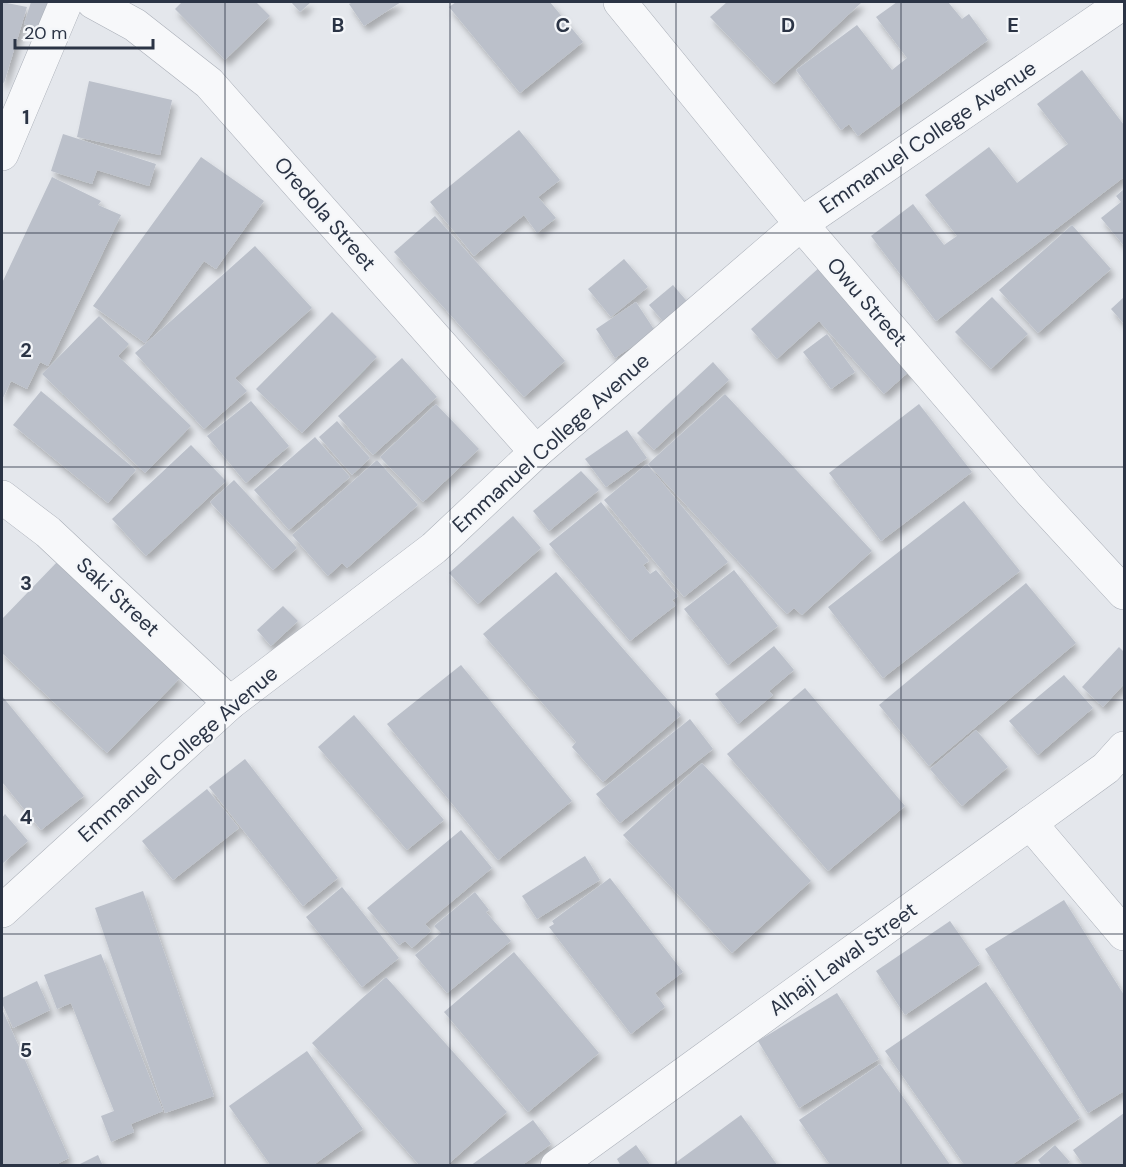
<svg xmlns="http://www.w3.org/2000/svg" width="1126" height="1167" font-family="'DM Sans',sans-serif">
<defs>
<filter id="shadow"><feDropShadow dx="3.5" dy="6" stdDeviation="3" flood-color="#0004"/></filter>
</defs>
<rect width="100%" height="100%" fill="#e4e7ec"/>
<g fill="#bbc0ca" filter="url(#shadow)">
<polygon points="2,2 27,7 4,83 2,82"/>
<polygon points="31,2 53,2 44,30 24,24"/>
<polygon points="182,2 256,2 270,16 225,60 175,9"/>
<polygon points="291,2 311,2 300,12"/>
<polygon points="353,2 401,2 364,26 349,4"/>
<polygon points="456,2 550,2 583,42 520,93 449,7"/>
<polygon points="727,2 862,2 774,84 710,17"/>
<polygon points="897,2 948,2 962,19 969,14 988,40 858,136 849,124 841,130 796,70 857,25 892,70 907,58 876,17"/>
<polygon points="1082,70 1124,125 1124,177 936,321 871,236 913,204 944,245 957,236 925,195 989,147 1017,183 1068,144 1037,104"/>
<polygon points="89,81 172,100 160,155 77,137"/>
<polygon points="519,130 560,180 538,197 556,218 537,233 524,215 474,256 430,202"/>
<polygon points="63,134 156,164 149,186 97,170 92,184 51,171"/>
<polygon points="201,157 264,201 216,269 204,261 145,343 93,306"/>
<polygon points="52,177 101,201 98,205 121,215 48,366 40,362 27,389 11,381 3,398 2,397 2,283"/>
<polygon points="1124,189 1124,246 1101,218 1121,202 1116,196"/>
<polygon points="435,216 565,361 524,397 394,252"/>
<polygon points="1072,225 1111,269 1038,333 999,290"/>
<polygon points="255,246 312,308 235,378 247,391 204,429 135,353"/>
<polygon points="624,259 648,287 611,317 588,289"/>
<polygon points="821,266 913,368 884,394 819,321 777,359 751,329"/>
<polygon points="673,285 691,306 667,326 649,305"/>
<polygon points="992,297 1028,334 991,369 955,332"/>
<polygon points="1124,297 1124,324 1111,309"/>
<polygon points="636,302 655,331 615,358 596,329"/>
<polygon points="332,312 377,357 302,433 256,389"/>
<polygon points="99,316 129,344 118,356 191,426 145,473 42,374"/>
<polygon points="827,334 855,372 831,389 803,352"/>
<polygon points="402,358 437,397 373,455 338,416"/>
<polygon points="713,362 729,380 654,450 637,433"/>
<polygon points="41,391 136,470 108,503 13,425"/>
<polygon points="725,394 872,551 802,615 794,608 787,614 648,464"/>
<polygon points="251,401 289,446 246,483 207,436"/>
<polygon points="436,404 479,449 423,502 380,457"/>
<polygon points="919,404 972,472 881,541 829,473"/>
<polygon points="337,421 370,458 352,475 319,437"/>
<polygon points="627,430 647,458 606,487 585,459"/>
<polygon points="315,437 350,477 289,530 254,490"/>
<polygon points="191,445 226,481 146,556 112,519"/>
<polygon points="377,460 418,505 347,568 342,563 328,576 292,535"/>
<polygon points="647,464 728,562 684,597 604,500"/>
<polygon points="581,471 599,490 549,531 533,511"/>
<polygon points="234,480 297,548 273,570 210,502"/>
<polygon points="964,501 1020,571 883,678 828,607"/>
<polygon points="601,502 649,561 643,565 650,574 656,570 678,596 672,600 676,605 630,641 549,544"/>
<polygon points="513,516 541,548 478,604 449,573"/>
<polygon points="58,561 180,678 107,753 2,653 2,619"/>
<polygon points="734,570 778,626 728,665 684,609"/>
<polygon points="556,572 681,715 603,782 572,747 576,742 483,634"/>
<polygon points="1026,583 1076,643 929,766 879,705"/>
<polygon points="283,606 298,621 271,646 257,630"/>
<polygon points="774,646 794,670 769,691 773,695 738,724 715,694"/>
<polygon points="1119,647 1124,652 1124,684 1103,707 1082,687"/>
<polygon points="461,665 572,801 498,860 387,724"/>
<polygon points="1064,675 1093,708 1038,755 1009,721"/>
<polygon points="805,688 905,806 828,871 727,754"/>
<polygon points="2,696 84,796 41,830 2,782"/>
<polygon points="354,715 444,820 407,850 318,747"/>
<polygon points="690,719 713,749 620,823 596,794"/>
<polygon points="976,730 1008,767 962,806 930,769"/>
<polygon points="245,759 338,878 303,906 209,787"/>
<polygon points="702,763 811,881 732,953 623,835"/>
<polygon points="207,789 239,828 173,880 142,841"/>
<polygon points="5,814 28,841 2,864 2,818"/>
<polygon points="461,830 492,868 425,924 431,931 412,948 405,941 399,945 367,908"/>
<polygon points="585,856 600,880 537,919 522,896"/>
<polygon points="610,878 683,972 655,993 665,1007 631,1034 549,927 554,924 552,921"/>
<polygon points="342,887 399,958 362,987 306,917"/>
<polygon points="143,891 214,1096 165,1113 95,908"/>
<polygon points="475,892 489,910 486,912 511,941 447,993 415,955 441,933 434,926"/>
<polygon points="1064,900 1124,995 1124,1091 1088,1113 985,949"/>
<polygon points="950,921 980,964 905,1015 876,971"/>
<polygon points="514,952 599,1053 528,1112 444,1012"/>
<polygon points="101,954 163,1111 131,1124 134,1132 111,1142 101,1116 114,1111 71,1003 57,1009 44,975"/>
<polygon points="386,977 507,1112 446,1166 420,1166 312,1043"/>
<polygon points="37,981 50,1010 13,1028 2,1003 2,998"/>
<polygon points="986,982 1080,1118 1010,1166 965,1166 885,1051"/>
<polygon points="837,993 879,1059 799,1108 758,1041"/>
<polygon points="2,1009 69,1158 53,1166 2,1166"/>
<polygon points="307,1051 363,1129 312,1166 271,1166 229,1106"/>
<polygon points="880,1064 951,1166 831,1166 799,1120"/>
<polygon points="1124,1113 1124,1166 1084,1166 1073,1150"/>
<polygon points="741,1115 778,1166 671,1166"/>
<polygon points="533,1120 551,1144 521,1166 470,1166"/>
<polygon points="636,1145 651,1166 621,1166 617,1159"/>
<polygon points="1055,1145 1070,1162 1065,1166 1042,1166 1038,1160"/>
<polygon points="98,1155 103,1166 76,1166"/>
</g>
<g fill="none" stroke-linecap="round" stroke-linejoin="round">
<defs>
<g id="minor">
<polyline points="93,2 135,25 209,83 536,452"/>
<polyline points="620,2 801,224 1030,491 1124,593"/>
<polyline points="2,154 66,2"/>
<polyline points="2,497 48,532 230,703"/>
<polyline points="1030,823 1124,934"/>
<polyline points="2,911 230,703 434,548 536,452 801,224 1113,10 1121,2"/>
<polyline points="557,1166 1106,768 1124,748"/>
</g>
</defs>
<use href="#minor" stroke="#a9aeb7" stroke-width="34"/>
<use href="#minor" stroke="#f7f8fa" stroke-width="33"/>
</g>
<path fill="none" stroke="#2b3445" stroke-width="1.5" stroke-opacity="0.55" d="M225,2v1164M450,2v1164M676,2v1164M901,2v1164M2,233h1122M2,467h1122M2,700h1122M2,934h1122"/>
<g text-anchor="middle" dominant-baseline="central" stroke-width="4.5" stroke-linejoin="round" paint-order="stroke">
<g font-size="21" fill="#2b3445" stroke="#f4f6f9">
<text transform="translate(928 137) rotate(-34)">Emmanuel College Avenue</text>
<text transform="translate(325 214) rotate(49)">Oredola Street</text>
<text transform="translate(867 302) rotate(49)">Owu Street</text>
<text transform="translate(551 443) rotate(-42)">Emmanuel College Avenue</text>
<text transform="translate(118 597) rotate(43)">Saki Street</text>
<text transform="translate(178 754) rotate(-41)">Emmanuel College Avenue</text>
<text transform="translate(843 959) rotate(-36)">Alhaji Lawal Street</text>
</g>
</g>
<g font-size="20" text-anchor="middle" font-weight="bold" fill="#2b3445" stroke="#f4f6f9" stroke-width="4.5" stroke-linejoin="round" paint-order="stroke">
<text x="338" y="32">B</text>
<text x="563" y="32">C</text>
<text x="788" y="32">D</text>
<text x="1013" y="32">E</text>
<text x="26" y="124">1</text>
<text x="26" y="357">2</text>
<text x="26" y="590">3</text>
<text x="26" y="824">4</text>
<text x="26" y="1057">5</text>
</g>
<rect width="1126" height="1167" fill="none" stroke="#2b3445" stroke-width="6"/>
<path d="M15 39v9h138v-9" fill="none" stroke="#2b3445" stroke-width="3"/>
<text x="24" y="39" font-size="18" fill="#2b3445" stroke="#f4f6f9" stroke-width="4.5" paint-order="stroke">20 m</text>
</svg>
